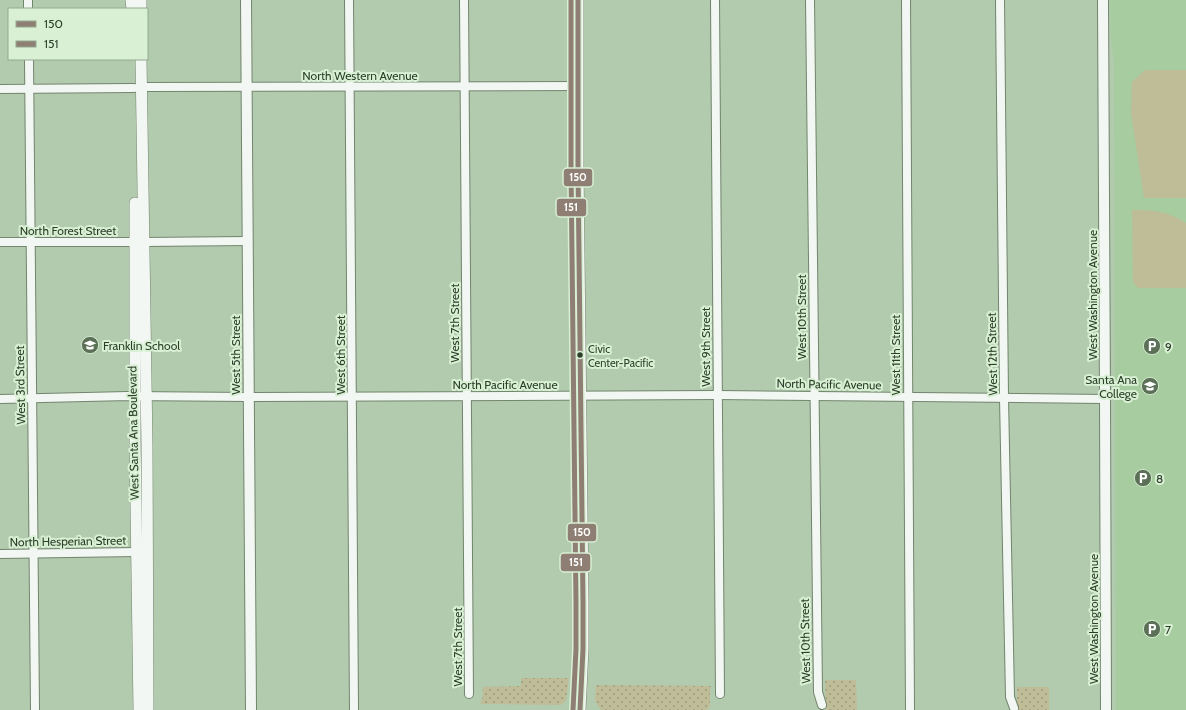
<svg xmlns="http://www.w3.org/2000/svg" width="1186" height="710" font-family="Cabin,sans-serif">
<defs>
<pattern id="grass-dots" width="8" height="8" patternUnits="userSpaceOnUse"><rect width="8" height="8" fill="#bfbc98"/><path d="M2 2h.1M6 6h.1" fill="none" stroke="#9c9a7c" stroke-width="1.8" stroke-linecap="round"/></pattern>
</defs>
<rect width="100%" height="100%" fill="#b2caad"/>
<polygon fill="#a6cc9f" points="1110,0 1186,0 1186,710 1116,710 1114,63 1111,39"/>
<g fill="url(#grass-dots)">
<path d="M521,678h48l-3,22 -5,5 -81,-1c3,-6 4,-10 2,-17l39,-1z"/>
<polygon points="825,680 856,680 857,710 901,710 826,710"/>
<polygon points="596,685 711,686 710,692 710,707 707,710 601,710 595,701"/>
<rect x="1017" y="687" width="32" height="23"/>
</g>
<g fill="#bfbc98">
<polygon points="1145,70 1186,70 1186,198 1144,198 1131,113 1132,82"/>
<path d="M1132,210c22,0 35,1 54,13v65h-48l-5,-6z"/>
</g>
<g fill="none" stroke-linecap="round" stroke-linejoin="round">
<defs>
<g id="minor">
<polyline points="28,0 28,9"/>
<polyline points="349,0 354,710"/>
<polyline points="464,0 469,694"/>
<polyline points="715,0 720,694"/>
<polyline points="810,0 818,692 822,705"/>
<polyline points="906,0 910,709"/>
<polyline points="1000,0 1004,398 1010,697 1014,708"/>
<polyline points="29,59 35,710"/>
<polyline points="141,87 579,86"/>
<polyline points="0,89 134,88"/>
<polyline points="0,242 135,242"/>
<polyline points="143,242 248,241"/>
<polyline points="0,399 128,396 248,397 718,395 1105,399"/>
<polyline points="0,554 137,552"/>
</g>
<g id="tertiary">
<polyline points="246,0 251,710"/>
<polyline points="1103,0 1105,399 1106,710"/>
</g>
<g id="secondary">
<polyline points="131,0 132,9"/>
<polyline points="141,0 141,9"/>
<polyline points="578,0 578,168 583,602 583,649 580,710"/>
<polyline points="141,59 147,446 148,710"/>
<polyline points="135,203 135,438 139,710"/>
</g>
</defs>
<use href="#minor" stroke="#72856e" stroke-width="10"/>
<use href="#tertiary" stroke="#72856e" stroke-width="12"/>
<use href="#secondary" stroke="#72856e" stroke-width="12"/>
<use href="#minor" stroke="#f3f7f3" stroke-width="8"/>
<use href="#tertiary" stroke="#f3f7f3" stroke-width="10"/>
<use href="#secondary" stroke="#f3f7f3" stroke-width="11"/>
<defs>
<polyline id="bus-1" points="578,0 578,168 583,602 583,649 580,710"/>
<polyline id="bus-2" points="571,0 571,168 576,602 576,649 573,710"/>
</defs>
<use href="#bus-1" stroke="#d9f0d5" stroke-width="8"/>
<use href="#bus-2" stroke="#d9f0d5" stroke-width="8"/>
<use href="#bus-1" stroke="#8e7e73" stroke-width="5"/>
<use href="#bus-2" stroke="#8e7e73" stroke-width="5"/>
</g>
<defs>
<symbol id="school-disc" viewBox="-11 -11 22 22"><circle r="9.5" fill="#5c7058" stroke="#d9f0d5"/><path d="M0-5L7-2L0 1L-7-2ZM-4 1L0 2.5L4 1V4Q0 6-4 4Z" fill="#fff"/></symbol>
<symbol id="parking-disc" viewBox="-11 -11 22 22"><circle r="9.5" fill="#5c7058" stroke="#d9f0d5"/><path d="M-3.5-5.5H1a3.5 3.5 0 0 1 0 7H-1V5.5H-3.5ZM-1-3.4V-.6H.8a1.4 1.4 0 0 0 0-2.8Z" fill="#fff"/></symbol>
<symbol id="university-disc" viewBox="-11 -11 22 22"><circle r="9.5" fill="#5c7058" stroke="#d9f0d5"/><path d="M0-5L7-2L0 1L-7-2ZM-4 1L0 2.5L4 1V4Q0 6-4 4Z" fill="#fff"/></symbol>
</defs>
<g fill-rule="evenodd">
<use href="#school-disc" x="80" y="335" width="20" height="20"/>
<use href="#parking-disc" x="1142" y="336" width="20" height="20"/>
<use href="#university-disc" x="1140" y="376" width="20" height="20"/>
<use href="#parking-disc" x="1133" y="468" width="20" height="20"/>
<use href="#parking-disc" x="1142" y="619" width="20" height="20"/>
</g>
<circle fill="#2d3f2a" stroke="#d9f0d5" stroke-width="1.5" cx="580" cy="355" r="3.5"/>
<g text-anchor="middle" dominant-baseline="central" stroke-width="4" stroke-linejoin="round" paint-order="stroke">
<g font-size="11" fill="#2d3f2a" stroke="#d9f0d5" text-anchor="start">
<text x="588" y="349">Civic<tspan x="588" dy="14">Center-Pacific</tspan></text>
</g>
<g font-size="12" fill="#2d3f2a" stroke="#d9f0d5">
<text x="360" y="75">North Western Avenue</text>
<text x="68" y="230">North Forest Street</text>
<text transform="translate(1092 295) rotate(-90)">West Washington Avenue</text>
<text transform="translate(801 317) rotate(-90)">West 10th Street</text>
<text transform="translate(454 323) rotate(-90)">West 7th Street</text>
<text transform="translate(705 347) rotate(-90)">West 9th Street</text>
<text transform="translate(992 354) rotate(-91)">West 12th Street</text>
<text transform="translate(235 355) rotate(-90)">West 5th Street</text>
<text transform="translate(340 355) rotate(-90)">West 6th Street</text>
<text transform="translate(895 355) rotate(-90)">West 11th Street</text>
<text x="505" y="384">North Pacific Avenue</text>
<text transform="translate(829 384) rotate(1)">North Pacific Avenue</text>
<text transform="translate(20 385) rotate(-91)">West 3rd Street</text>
<text transform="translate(133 433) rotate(-91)">West Santa Ana Boulevard</text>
<text transform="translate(68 541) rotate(-1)">North Hesperian Street</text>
<text transform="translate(1093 619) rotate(-90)">West Washington Avenue</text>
<text transform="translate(805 641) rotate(-91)">West 10th Street</text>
<text transform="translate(457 647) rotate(-90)">West 7th Street</text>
</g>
<g font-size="12" fill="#2d3f2a" stroke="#d9f0d5" text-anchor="start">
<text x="103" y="345">Franklin School</text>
<text x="1165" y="346">9</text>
<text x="1137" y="379" text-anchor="end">Santa Ana<tspan x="1137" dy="14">College</tspan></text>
<text x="1156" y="478">8</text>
<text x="1165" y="629">7</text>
</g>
</g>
<g stroke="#d9f0d5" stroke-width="1.5">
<rect x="563" y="168" width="30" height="19" rx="4" fill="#8e7e73"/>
<rect x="556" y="198" width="31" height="19" rx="4" fill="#8e7e73"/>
<rect x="567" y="523" width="30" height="19" rx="4" fill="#8e7e73"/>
<rect x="560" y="553" width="31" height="19" rx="4" fill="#8e7e73"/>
</g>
<g font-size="11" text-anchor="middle" font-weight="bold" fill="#fff">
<text x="578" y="181">150</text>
<text x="571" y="211">151</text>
<text x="582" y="536">150</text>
<text x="576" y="566">151</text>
</g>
<rect x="8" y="8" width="140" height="52" fill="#d9f0d5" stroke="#94a991"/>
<rect x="16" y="21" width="20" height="6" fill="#8e7e73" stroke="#94a991"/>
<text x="44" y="28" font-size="12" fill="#2d3f2a">150</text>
<rect x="16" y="41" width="20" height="6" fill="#8e7e73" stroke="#94a991"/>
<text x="44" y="48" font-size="12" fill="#2d3f2a">151</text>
</svg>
